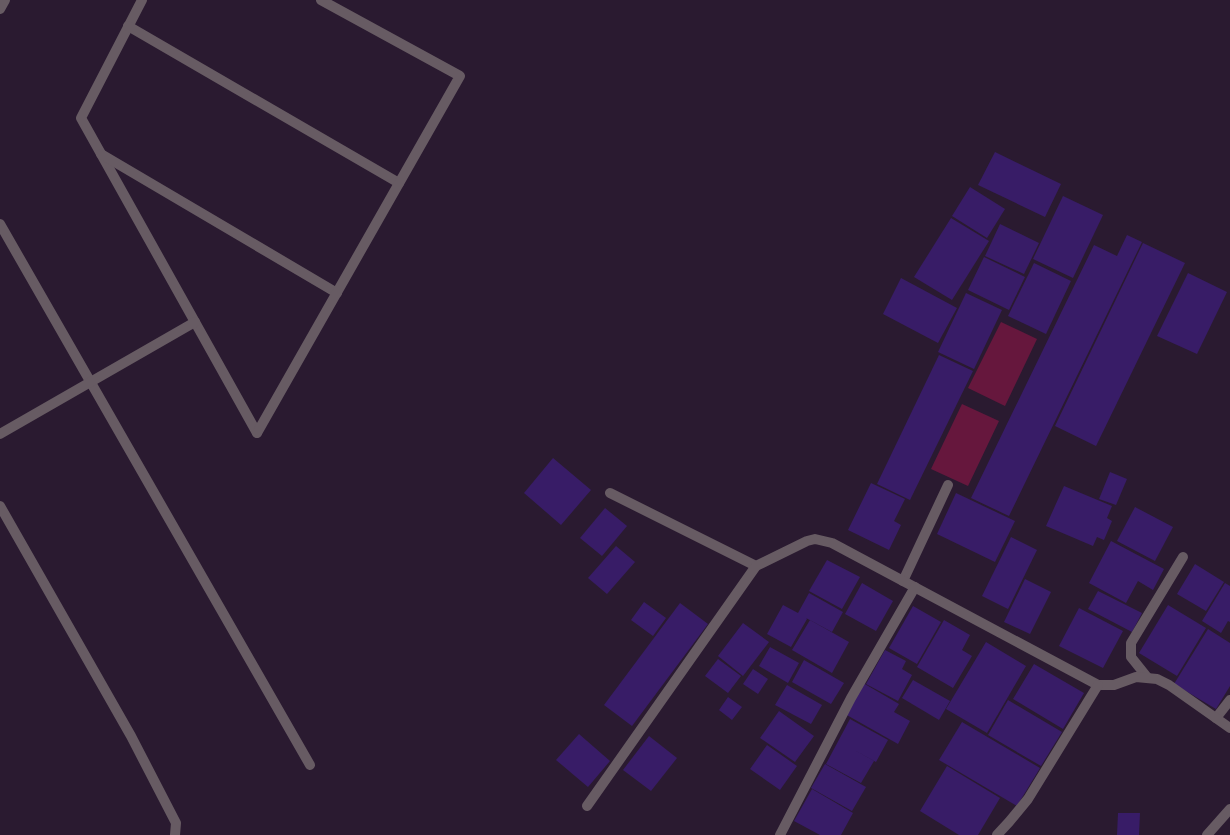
<svg xmlns="http://www.w3.org/2000/svg" width="1230" height="835" font-family="Jost,sans-serif">
<rect width="100%" height="100%" fill="#2a1a30"/>
<g fill="#66173d">
<polygon points="1001,322 1037,339 1005,406 968,388"/>
<polygon points="962,404 999,421 968,486 931,469"/>
</g>
<g fill="#381c67">
<polygon points="995,152 1061,184 1045,217 978,185"/>
<polygon points="970,187 1005,209 987,238 952,216"/>
<polygon points="1063,196 1103,215 1073,278 1033,259"/>
<polygon points="951,218 989,241 952,300 914,277"/>
<polygon points="1000,224 1039,243 1024,274 985,256"/>
<polygon points="1127,235 1142,242 1009,516 971,498 1094,245 1117,256"/>
<polygon points="1143,243 1185,263 1096,446 1055,426"/>
<polygon points="984,257 1025,277 1009,310 968,290"/>
<polygon points="1034,263 1071,281 1046,334 1008,316"/>
<polygon points="1188,273 1227,292 1197,354 1157,336"/>
<polygon points="901,278 957,308 938,343 883,314"/>
<polygon points="966,293 1002,310 974,369 938,352"/>
<polygon points="939,355 973,371 910,500 877,484"/>
<polygon points="553,458 591,490 561,525 524,493"/>
<polygon points="1110,472 1127,479 1116,505 1099,499"/>
<polygon points="871,483 905,499 894,521 901,525 889,550 848,530"/>
<polygon points="1064,486 1112,506 1107,518 1112,521 1104,540 1097,537 1093,546 1046,526"/>
<polygon points="956,493 1015,521 995,562 937,534"/>
<polygon points="1135,507 1173,527 1155,561 1117,541"/>
<polygon points="605,508 627,526 602,556 580,538"/>
<polygon points="1011,537 1037,550 1008,609 982,596"/>
<polygon points="1111,541 1164,569 1153,590 1138,581 1126,603 1089,583"/>
<polygon points="616,546 635,562 607,594 588,578"/>
<polygon points="827,560 860,577 842,609 809,591"/>
<polygon points="1195,564 1224,582 1206,611 1177,594"/>
<polygon points="1025,579 1051,592 1030,634 1004,622"/>
<polygon points="862,583 893,601 876,631 845,614"/>
<polygon points="1225,583 1230,586 1230,622 1228,621 1221,633 1202,621"/>
<polygon points="1098,591 1142,613 1132,632 1088,609"/>
<polygon points="809,593 843,612 832,632 806,618 807,619 791,647 767,634 783,605 798,613"/>
<polygon points="644,602 666,618 653,636 631,620"/>
<polygon points="680,603 708,624 632,726 604,705"/>
<polygon points="1168,605 1206,628 1177,676 1139,653"/>
<polygon points="913,606 941,622 917,664 889,648"/>
<polygon points="1079,608 1123,631 1103,668 1059,646"/>
<polygon points="810,620 849,642 832,673 792,650"/>
<polygon points="944,620 970,635 962,650 972,656 953,688 917,667"/>
<polygon points="743,623 769,642 743,676 718,656"/>
<polygon points="1208,629 1230,643 1230,686 1216,709 1174,684"/>
<polygon points="986,642 1026,666 987,733 946,709"/>
<polygon points="770,647 799,663 788,683 759,666"/>
<polygon points="885,650 906,661 902,669 912,675 898,701 866,684"/>
<polygon points="718,659 741,676 728,693 705,676"/>
<polygon points="804,660 844,683 831,704 792,682"/>
<polygon points="1034,664 1084,693 1063,729 1013,699"/>
<polygon points="753,669 768,679 758,694 743,684"/>
<polygon points="913,680 950,701 939,720 902,698"/>
<polygon points="863,683 899,704 894,712 910,721 898,744 845,714"/>
<polygon points="787,685 822,705 811,724 775,705"/>
<polygon points="728,697 742,707 732,720 719,710"/>
<polygon points="1008,700 1062,732 1041,766 988,735"/>
<polygon points="779,711 814,736 795,762 760,738"/>
<polygon points="850,719 888,740 876,762 851,748 874,761 861,783 826,764"/>
<polygon points="962,722 1040,768 1017,806 939,760"/>
<polygon points="579,734 610,761 588,787 556,760"/>
<polygon points="649,736 677,758 651,791 623,770"/>
<polygon points="767,745 797,766 780,790 750,769"/>
<polygon points="825,764 866,787 852,811 811,788"/>
<polygon points="947,766 1000,798 978,835 959,835 920,811"/>
<polygon points="812,789 853,813 841,835 820,835 794,821"/>
<polygon points="1118,813 1140,813 1139,835 1117,835"/>
</g>
<g fill="none" stroke-linecap="round" stroke-linejoin="round">
<g stroke="#675b63" stroke-width="10">
<polyline points="903,581 948,485"/>
<polyline points="1207,835 1230,809"/>
</g>
<g stroke="#675b63" stroke-width="10">
<polyline points="142,0 81,118 257,433"/>
<polyline points="0,9 5,0"/>
<polyline points="128,26 399,183"/>
<polyline points="101,154 337,293"/>
<polyline points="0,224 310,765"/>
<polyline points="257,433 460,76 321,0"/>
<polyline points="0,434 195,322"/>
<polyline points="610,493 756,566"/>
<polyline points="0,506 131,736 176,823 175,835"/>
<polyline points="1147,677 1131,657 1131,643 1183,557"/>
<polyline points="1216,718 1230,700"/>
<polyline points="587,806 756,566 807,541 815,539 832,543 1098,685 1114,685 1136,677 1157,679 1169,685 1230,728"/>
<polyline points="780,835 851,698 915,587"/>
<polyline points="997,835 1009,822 1028,799 1098,685"/>
</g>
</g>
</svg>
